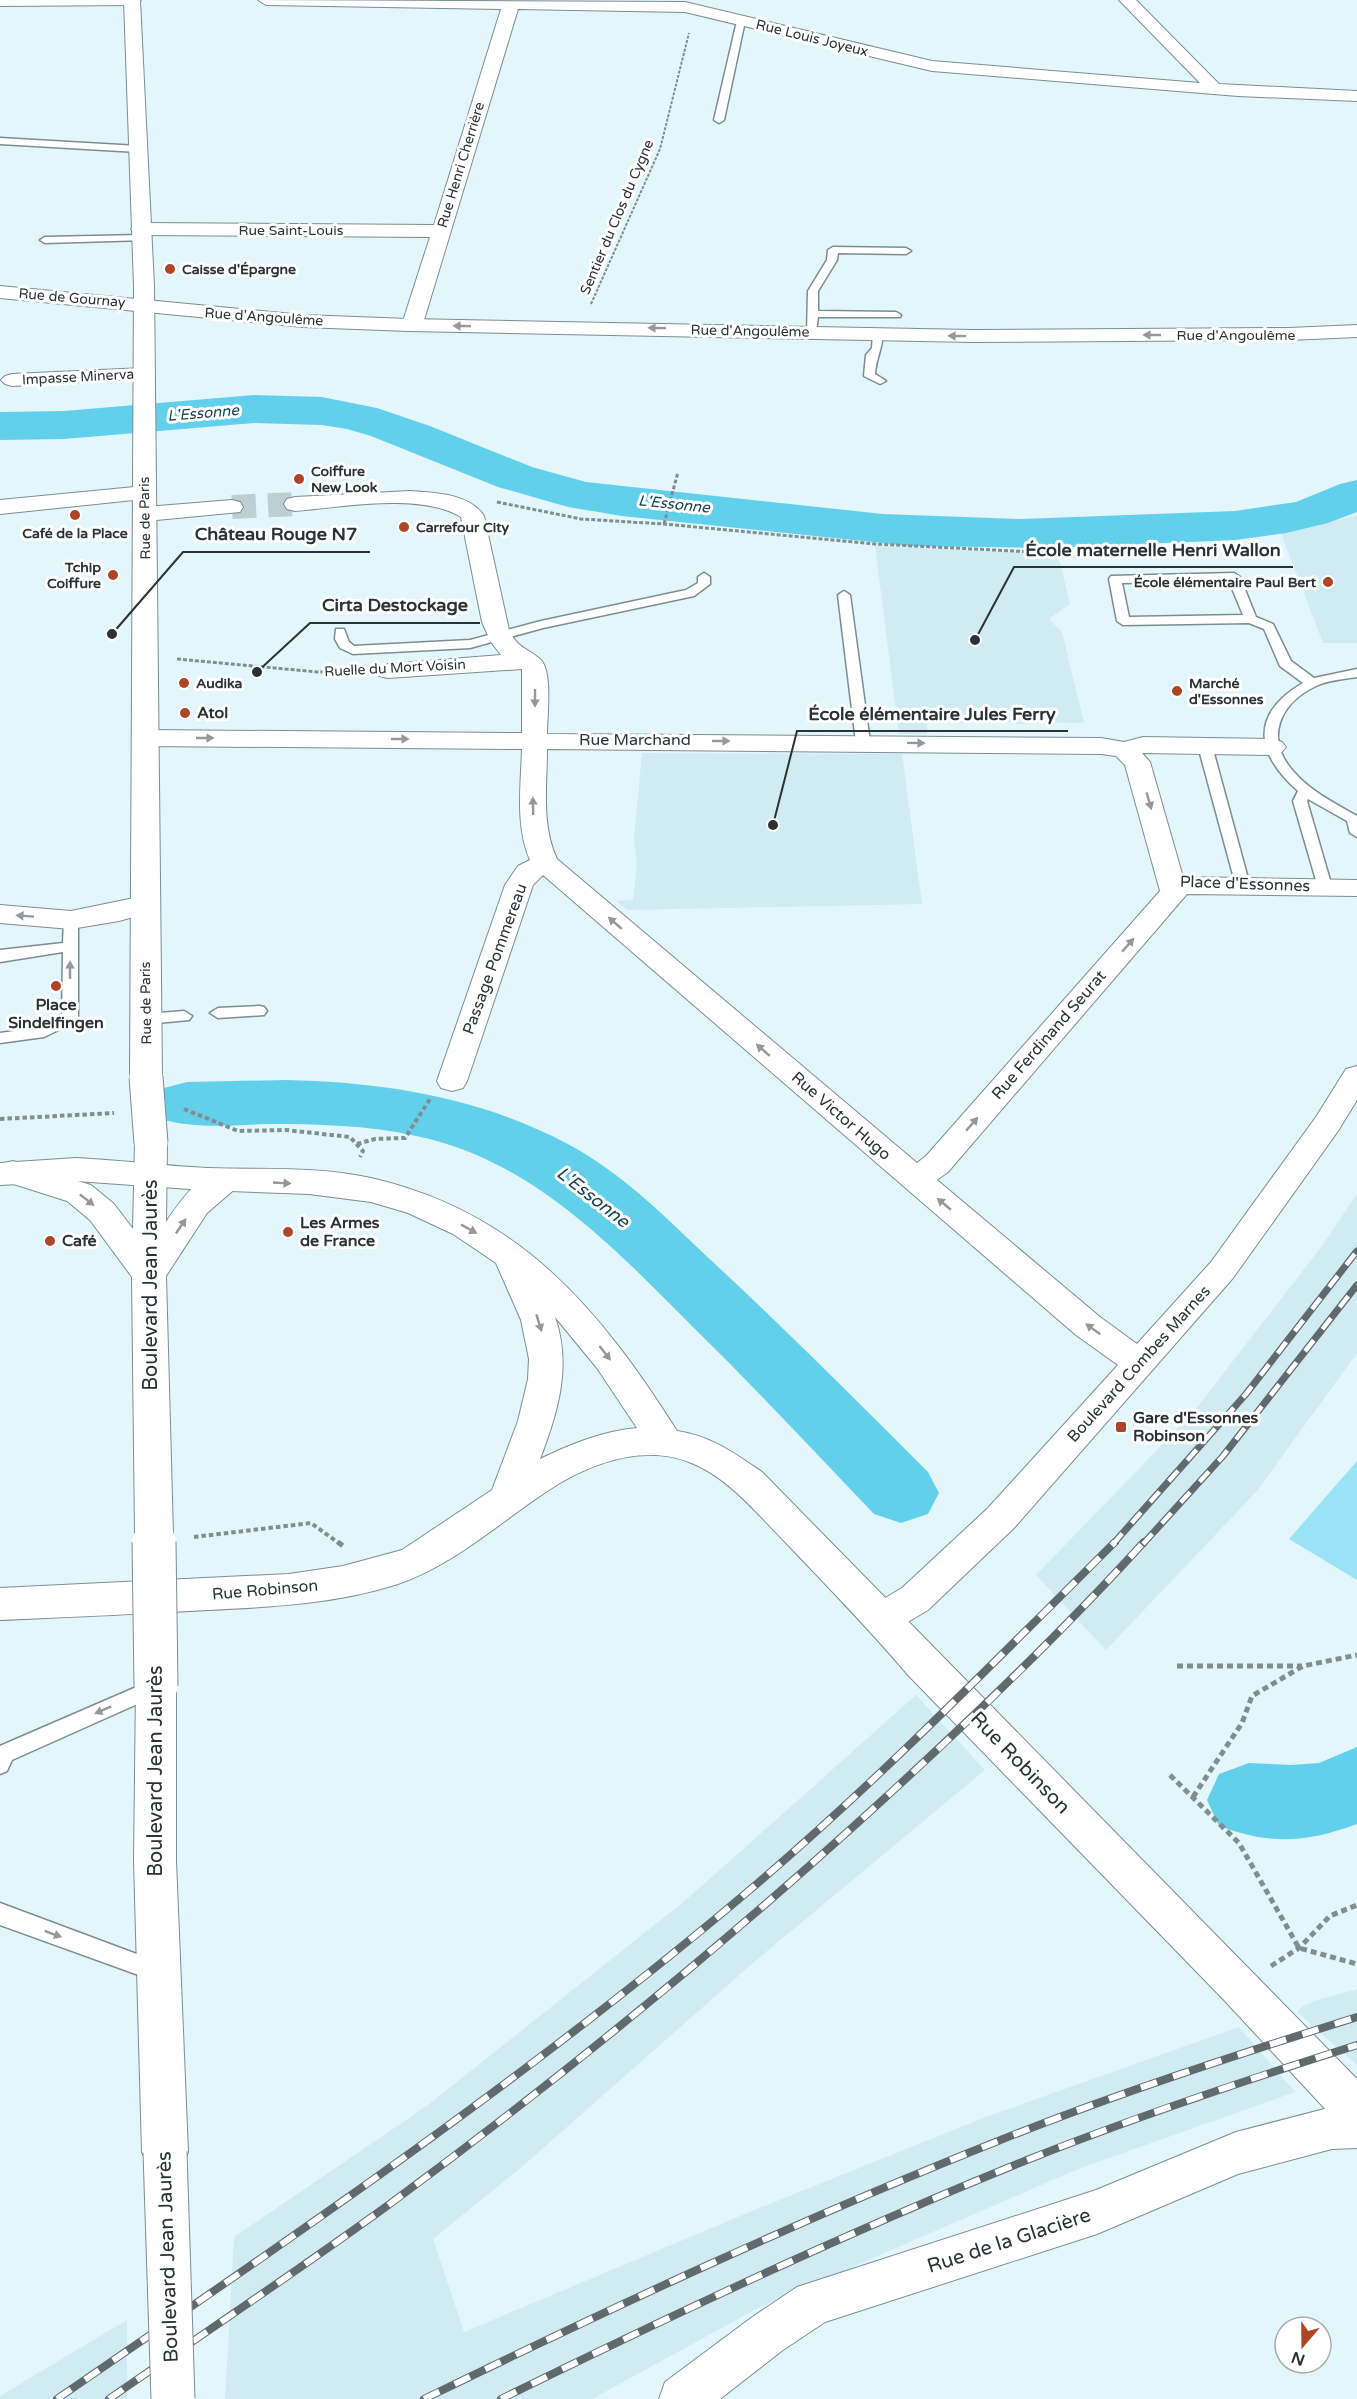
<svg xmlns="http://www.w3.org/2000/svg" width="1357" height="2399" font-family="'Varela Round',sans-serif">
<rect width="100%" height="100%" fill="#e3f6fb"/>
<g fill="#d1ebf3">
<polygon points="1357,515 1357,643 1323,643 1280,531 1330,522"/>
<polygon points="875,546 1053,554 1060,562 1070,604 1049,619 1062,632 1084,723 1030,722 1029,724 1016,724 1016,722 972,722 972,723 927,721 927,734 899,734"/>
<polygon points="642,753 902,754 922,904 627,910 616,901 633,900 637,865 634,839"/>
<polygon points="1357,1194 1357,1353 1257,1491 1106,1650 1036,1575 1192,1414 1322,1246"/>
<polygon points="916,1695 985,1770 754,1962 524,2165 433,2239 464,2332 752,2211 986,2117 1239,2027 1295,2092 1078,2169 758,2308 592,2399 225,2399 234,2237 428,2105 687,1899"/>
<polygon points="1357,1989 1357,2065 1297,2012 1303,2006 1314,2001"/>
<polygon points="127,2320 127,2399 0,2399 0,2396"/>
</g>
<polygon fill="#9ae2f5" points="1357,1461 1357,1580 1289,1539"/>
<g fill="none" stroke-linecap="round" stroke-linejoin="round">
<g fill="#63d0eb" fill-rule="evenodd">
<polygon points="254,395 322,397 377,408 430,426 532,467 586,482 883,514 1021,519 1235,511 1296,502 1340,484 1357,480 1357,512 1328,523 1286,533 1235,540 1049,548 911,546 622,516 568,507 498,487 371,436 347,429 322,425 254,423 64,439 0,440 0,412 64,411"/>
<path d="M286,1080c97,2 193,17 280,63 57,30 101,76 148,120 73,68 143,138 214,209l11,21 -11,21 -27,9 -27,-9c-59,-62 -118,-125 -179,-185 -81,-81 -162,-169 -279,-193 -49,-11 -99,-12 -149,-12 -35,1 -69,5 -103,-4l-9,-16 9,-16 23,-6z"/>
<path d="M1357,1747v77c-51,19 -87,21 -138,2l-12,-26 12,-26 30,-11 42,2 28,-2z"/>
</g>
<polyline stroke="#becfd3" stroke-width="24" stroke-dasharray="24 12" stroke-linecap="butt" points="232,507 295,504"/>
<defs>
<g id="lane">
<polygon points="741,18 745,21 724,120 719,123 714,120 737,21"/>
<polygon points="0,138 138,146 143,149 138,152 0,144"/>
<polygon points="142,235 146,236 146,240 45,243 40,240 45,237"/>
<polygon points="833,247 906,248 911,251 906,254 838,253 837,260 818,291 818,311 896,312 901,315 900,317 818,317 816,332 811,335 807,334 808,291 827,260 828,250"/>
<path d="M878,331l5,3c-1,15 -7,25 -8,40l11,7 -6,3 -16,-8 2,-21 6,-7 1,-14z"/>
<polygon points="704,573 710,577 710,584 694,596 543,628 470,648 353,654 340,648 335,639 336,629 344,629 349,642 354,646 470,640 541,621 686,590 698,583 698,577"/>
<path d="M1234,573l6,4 16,40 17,7 18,37 23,17 43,-9v8c-13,2 -28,3 -41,9 -36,17 -52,52 -23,85 17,20 41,32 64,45v21l-7,-4 -3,-12 -39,-22 -1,2 25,86 -2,3 -5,1 -7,-4 -25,-86 5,-10c-43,-38 -48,-77 5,-108l-23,-17 -16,-37 -15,-6 -126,2 -6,-4 -8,-42 2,-3zM1229,581l14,34 -114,2 -7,-34z"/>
<polygon points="844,591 850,595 870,742 863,746 856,742 838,595"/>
<polygon points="1205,742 1212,746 1250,886 1248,889 1238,889 1236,886 1198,746"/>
<polygon points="71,915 78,920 78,1018 75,1022 44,1037 0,1043 0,1033 36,1028 62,1016 63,952 0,962 0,950 63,943 64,920"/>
<polygon points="259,1006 264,1007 267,1011 264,1015 218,1018 210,1013 218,1008"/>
<polygon points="184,1011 192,1016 189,1020 146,1024 138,1019 146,1014"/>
<polygon points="155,1679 162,1681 165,1687 162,1693 12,1760 7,1771 0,1774 0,1746"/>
<polygon points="0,1903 166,1965 169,1972 166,1979 158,1982 0,1925"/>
</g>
<g id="street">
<polygon points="0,0 141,0 133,5 0,6"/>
<path d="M258,0l427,2 247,59 268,22 -81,-83h17l83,84 138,7v10l-119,-5 -306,-25 -247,-59 -167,-3 -94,311c-6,9 -11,12 -22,9l-3,-4 5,-7 26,-81 -289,-2 -7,-2 -3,-4 3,-4 7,-2 293,2 67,-216 -235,-4z"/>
<polygon points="144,368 151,370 154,374 151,378 12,386 5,384 1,380 5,376 12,374"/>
<polygon points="145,486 153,488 156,493 153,498 0,514 0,500"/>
<path d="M410,491c25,2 59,2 74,25l25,114c9,19 17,17 31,29 13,11 7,57 7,75l554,4 23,4 19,-5 130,2 9,3 4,5 -4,5 -9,3 -131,-2 8,9 33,115 174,3v16l-170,-2 -239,278 -11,8 163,137 37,27 74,-82 105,-145 30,-48 11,-3v34l-19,31 -105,147 -219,250 -86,82 -32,19 -13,4 -13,-4 -5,-11 5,-11 32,-19 86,-80 130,-143 -42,-30 -533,-460 -10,10 -66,196 -4,7 -11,3 -11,-3 -4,-7 68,-196 13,-19 12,-6c-15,-34 -9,-75 -8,-111l-376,-3 -9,-3 -4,-5 4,-5 9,-3 376,3v-64l-134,9 -9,-2 -3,-5 3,-5 9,-2 113,-9 -10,-13 -9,-20 -21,-105c-41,-25 -119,-10 -166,-6l-8,-2 -3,-5 3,-5 8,-2zM547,749l554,5 15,2 9,9 35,126 -234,265 -9,7 -360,-304c-16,-33 -10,-75 -10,-110z"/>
<polygon points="232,500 240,502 243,507 240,512 146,521 138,519 135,514 138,509 146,507"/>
<polygon points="1357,2106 1357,2148 1332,2149 1238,2174 1097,2234 825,2322 783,2350 720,2399 659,2399 665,2382 751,2318 797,2287 1096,2190 1236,2132 1332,2107"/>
</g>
<g id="secondary">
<polygon points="0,286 303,315 409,319 973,330 1289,328 1357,325 1357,337 1289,340 973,342 409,331 303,327 0,298"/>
<polygon points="144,896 154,899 159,905 154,911 119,921 71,929 0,923 0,905 71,911"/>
<path d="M76,1158c44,2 88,8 132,10 53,2 110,-2 163,10 148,34 228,130 306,253 34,5 57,22 85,41l595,607v54l-16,-7 -117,-126 -316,-325c-38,-45 -79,-87 -120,-130 -29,-29 -59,-68 -99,-83 -42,-17 -92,-1 -129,21 -54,33 -101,80 -162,101 -62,20 -126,23 -190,26 -69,4 -139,7 -208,10v-32l289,-14 54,-8 59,-16 90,-60 26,-69 10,-42 1,-20 -8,-39 -25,-57 -43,-29 -45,-21 -37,-11 -62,-8 -105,-4 -128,-9 -76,4v-22zM555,1317l42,51 40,60c-34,3 -66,16 -97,31 18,-47 32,-93 15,-142z"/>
</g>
<g id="primary">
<polygon points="124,0 140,0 154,286 162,1077 157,1084 146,1088 135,1084 130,1077 134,286"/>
<path d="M151,1132l11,3 5,8 -1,79c16,-23 39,-59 70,-50l4,8 -4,8 -29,25 -41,63 7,258 -6,11 -13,4 -13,-4 -6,-11 -3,-257 -42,-57 -23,-19 -66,-21v-16l12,-3 78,24 23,19 19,25 2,-86 5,-8z"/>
<polygon points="156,1669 170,1674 176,1686 176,1861 188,2152 181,2168 165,2174 149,2168 142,2152 134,1861 136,1686 142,1674"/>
</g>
</defs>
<use href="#lane" stroke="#7c8d91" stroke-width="3"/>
<use href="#street" stroke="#7c8d91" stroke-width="2"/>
<use href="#secondary" stroke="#7c8d91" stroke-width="2"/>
<use href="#primary" stroke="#7c8d91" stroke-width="2"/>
<polyline stroke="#818e91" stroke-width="2" stroke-dasharray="3 1.5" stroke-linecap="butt" points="591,304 660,149 689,33"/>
<g stroke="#818e91" stroke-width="3" stroke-dasharray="4 2" stroke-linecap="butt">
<polyline points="497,502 581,519 664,524 875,544 1053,553 1080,557"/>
<polyline points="664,524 678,472"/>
<polyline points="177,659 318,672 340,671"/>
</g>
<g stroke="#818e91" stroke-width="4" stroke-dasharray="4.5 3" stroke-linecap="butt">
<polyline points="184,1109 238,1131 286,1130 350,1137 363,1151 360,1157"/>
<polyline points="0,1119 114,1113"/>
<polyline points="357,1144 375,1139 405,1138 430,1099"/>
<polyline points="194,1537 311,1523 340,1544"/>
</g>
<g stroke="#818e91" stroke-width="5" stroke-dasharray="6 4" stroke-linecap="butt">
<polyline points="338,1542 343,1546"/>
<polyline points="1177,1666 1302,1666"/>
<polyline points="1170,1775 1239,1843 1299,1948 1357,1964"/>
<polyline points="1193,1797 1242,1723 1252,1696 1303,1666 1357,1655"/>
<polyline points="1271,1966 1299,1948 1330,1916 1357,1905"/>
</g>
<use href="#lane" fill="#fff" fill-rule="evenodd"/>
<use href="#street" fill="#fff" fill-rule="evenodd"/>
<use href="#secondary" fill="#fff" fill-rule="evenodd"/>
<use href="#primary" fill="#fff" fill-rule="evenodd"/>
<defs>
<g id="rail-far1">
<polyline points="1113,1544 1246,1394 1357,1251"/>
<polyline points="1143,1544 1223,1456 1357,1285"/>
</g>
<g id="rail">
<path d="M57,2399c237,-163 476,-325 695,-511 128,-109 244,-228 363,-346"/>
<path d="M109,2399c92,-64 187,-127 278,-193 162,-119 317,-245 467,-380 101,-91 198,-183 290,-284"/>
<path d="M424,2399c189,-92 378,-180 574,-258 117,-47 238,-86 359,-124"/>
<path d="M501,2399c173,-85 347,-167 526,-239 108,-43 219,-80 330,-115"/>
</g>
</defs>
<use href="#rail-far1" stroke="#606a6d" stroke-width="7"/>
<use href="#rail" stroke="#606a6d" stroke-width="8"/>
<use href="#rail-far1" stroke="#fff" stroke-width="4.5" stroke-dasharray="14" stroke-linecap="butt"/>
<use href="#rail" stroke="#fff" stroke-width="6" stroke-dasharray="17" stroke-linecap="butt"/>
<defs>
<g id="primary-bridge-far1">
<polyline points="146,1077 151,1143"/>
<polyline points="154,1534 154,1544"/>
</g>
<g id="primary-bridge">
<polyline points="154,1542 156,1686"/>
<polyline points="165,2152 173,2399"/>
</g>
</defs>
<use href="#primary-bridge-far1" stroke="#7c8d91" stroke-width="35" stroke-linecap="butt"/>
<use href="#primary-bridge" stroke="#7c8d91" stroke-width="45" stroke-linecap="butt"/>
<use href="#primary-bridge-far1" stroke="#fff" stroke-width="33"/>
<use href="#primary-bridge" stroke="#fff" stroke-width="43"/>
</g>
<defs><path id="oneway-solid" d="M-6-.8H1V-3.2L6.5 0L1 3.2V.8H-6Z" transform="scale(1.5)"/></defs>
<g fill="#95989a">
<use href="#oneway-solid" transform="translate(462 326) rotate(-179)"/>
<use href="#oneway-solid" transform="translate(657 328) rotate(-179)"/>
<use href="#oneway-solid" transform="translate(1152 335) rotate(180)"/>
<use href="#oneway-solid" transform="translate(957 336) rotate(-179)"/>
<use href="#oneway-solid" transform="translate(535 698) rotate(90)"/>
<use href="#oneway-solid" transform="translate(205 738)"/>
<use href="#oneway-solid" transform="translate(400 739)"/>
<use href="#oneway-solid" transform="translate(721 741)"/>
<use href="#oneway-solid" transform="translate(916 743) rotate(1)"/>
<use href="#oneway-solid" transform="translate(1149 801) rotate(74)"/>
<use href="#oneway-solid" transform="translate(533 806) rotate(-91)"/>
<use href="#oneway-solid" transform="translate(25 916) rotate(-176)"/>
<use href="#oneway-solid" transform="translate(615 923) rotate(-139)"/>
<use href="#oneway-solid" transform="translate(1128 945) rotate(-49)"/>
<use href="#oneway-solid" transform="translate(70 970) rotate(-90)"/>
<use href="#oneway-solid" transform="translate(763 1050) rotate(-139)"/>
<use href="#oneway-solid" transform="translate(972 1124) rotate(-49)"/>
<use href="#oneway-solid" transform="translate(282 1183) rotate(3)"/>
<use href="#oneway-solid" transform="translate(87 1200) rotate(38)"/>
<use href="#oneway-solid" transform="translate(944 1204) rotate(-140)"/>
<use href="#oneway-solid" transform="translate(181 1226) rotate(-56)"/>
<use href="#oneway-solid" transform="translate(469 1229) rotate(29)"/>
<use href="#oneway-solid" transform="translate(539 1323) rotate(73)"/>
<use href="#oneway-solid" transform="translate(1093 1329) rotate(-144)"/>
<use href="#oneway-solid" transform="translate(605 1353) rotate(52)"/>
<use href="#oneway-solid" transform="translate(103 1710) rotate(156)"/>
<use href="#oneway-solid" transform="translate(53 1934) rotate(20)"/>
</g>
<g fill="#ae4527" stroke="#fff" stroke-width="2">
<circle cx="170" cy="269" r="6"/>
<circle cx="299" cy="479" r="6"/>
<circle cx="75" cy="515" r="6"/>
<circle cx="404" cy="527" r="6"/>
<circle cx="113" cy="575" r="6"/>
<circle cx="1328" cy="582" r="6"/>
<circle cx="184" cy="683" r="6"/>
<circle cx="1177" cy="691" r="6"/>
<circle cx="185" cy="713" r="6"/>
<circle cx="56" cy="986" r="6"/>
<circle cx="288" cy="1232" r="6"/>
<circle cx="50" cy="1241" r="6"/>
<rect x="1115" y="1421" width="12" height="12" rx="3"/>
</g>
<g text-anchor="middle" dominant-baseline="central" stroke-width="6" stroke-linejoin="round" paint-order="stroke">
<g font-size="14" fill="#2b3234" stroke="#fff">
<text transform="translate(812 38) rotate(14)">Rue Louis Joyeux</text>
<text transform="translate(461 165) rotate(-73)">Rue Henri Cherrière</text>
<text transform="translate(617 217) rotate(-67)">Sentier du Clos du Cygne</text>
<text x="291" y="230">Rue Saint-Louis</text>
<text transform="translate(72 298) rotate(5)">Rue de Gournay</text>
<text transform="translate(264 317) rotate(4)">Rue d'Angoulême</text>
<text transform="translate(750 331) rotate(1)">Rue d'Angoulême</text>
<text x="1236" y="335">Rue d'Angoulême</text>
<text transform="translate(78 377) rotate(-3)">Impasse Minerva</text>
<text transform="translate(145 518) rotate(-91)">Rue de Paris</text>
<text transform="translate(395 668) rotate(-3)">Ruelle du Mort Voisin</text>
<text transform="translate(146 1003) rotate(-91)">Rue de Paris</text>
</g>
<g font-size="14" font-weight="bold" fill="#2b3234" stroke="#fff" text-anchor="start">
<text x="182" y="269">Caisse d'Épargne</text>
<text x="311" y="471">Coiffure<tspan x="311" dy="16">New Look</tspan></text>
<text x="416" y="527">Carrefour City</text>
<text x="75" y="533" text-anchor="middle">Café de la Place</text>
<text x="101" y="567" text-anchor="end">Tchip<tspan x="101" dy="16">Coiffure</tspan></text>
<text x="1316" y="582" text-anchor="end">École élémentaire Paul Bert</text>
<text x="196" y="683">Audika</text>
<text x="1189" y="683">Marché<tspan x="1189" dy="16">d'Essonnes</tspan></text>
</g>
<g font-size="15" font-style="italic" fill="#13444f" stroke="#fff">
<text transform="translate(203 413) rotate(-5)">L'Essonne</text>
<text transform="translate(674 504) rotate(6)">L'Essonne</text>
</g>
<g font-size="16" font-weight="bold" fill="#2b3234" stroke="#fff" text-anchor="start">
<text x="197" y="713">Atol</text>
<text x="56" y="1005" text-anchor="middle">Place<tspan x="56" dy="18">Sindelfingen</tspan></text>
<text x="300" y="1223">Les Armes<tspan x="300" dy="18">de France</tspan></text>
<text x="62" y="1241">Café</text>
<text x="1133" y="1418">Gare d'Essonnes<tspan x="1133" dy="18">Robinson</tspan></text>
</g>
<g font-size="16" fill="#2b3234" stroke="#fff">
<text x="635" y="740">Rue Marchand</text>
<text transform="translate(1245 884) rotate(2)">Place d'Essonnes</text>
<text transform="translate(495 959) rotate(-70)">Passage Pommereau</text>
<text transform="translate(1049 1035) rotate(-49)">Rue Ferdinand Seurat</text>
<text transform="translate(841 1116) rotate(41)">Rue Victor Hugo</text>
<text transform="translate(1139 1364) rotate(-48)">Boulevard Combes Marnes</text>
<text transform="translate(265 1590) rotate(-5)">Rue Robinson</text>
</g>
<g font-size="18" font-style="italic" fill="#13444f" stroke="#fff">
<text transform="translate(593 1197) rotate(38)">L'Essonne</text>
</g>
<g font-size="20" fill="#2b3234" stroke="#fff">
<text transform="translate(151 1285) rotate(-90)">Boulevard Jean Jaurès</text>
<text transform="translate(1020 1763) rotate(46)">Rue Robinson</text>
<text transform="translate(156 1771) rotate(-90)">Boulevard Jean Jaurès</text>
<text transform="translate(1009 2241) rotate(-18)">Rue de la Glacière</text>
<text transform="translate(168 2257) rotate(-92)">Boulevard Jean Jaurès</text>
</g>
</g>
<path fill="none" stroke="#2b3234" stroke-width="2" d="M112 634L183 552H370M975 640L1014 567H1293M257 672L310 623H480M773 825L797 731H1068"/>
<g fill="#2b3234" stroke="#fff" stroke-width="2">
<circle cx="112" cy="634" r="6"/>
<circle cx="975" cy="640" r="6"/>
<circle cx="257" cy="672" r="6"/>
<circle cx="773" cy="825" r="6"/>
</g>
<g font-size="18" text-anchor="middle" font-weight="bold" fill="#2b3234" stroke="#fff" stroke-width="6" stroke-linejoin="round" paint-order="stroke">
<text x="276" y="540">Château Rouge N7</text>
<text x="1153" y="556">École maternelle Henri Wallon</text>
<text x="395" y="611">Cirta Destockage</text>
<text x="932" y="720">École élémentaire Jules Ferry</text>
</g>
<g transform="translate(1303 2345) rotate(200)"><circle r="28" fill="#ffffff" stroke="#aaadae" stroke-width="1.5"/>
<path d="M0-4.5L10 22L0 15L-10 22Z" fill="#ae4527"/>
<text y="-9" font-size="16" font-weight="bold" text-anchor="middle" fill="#2b3234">N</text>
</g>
</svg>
